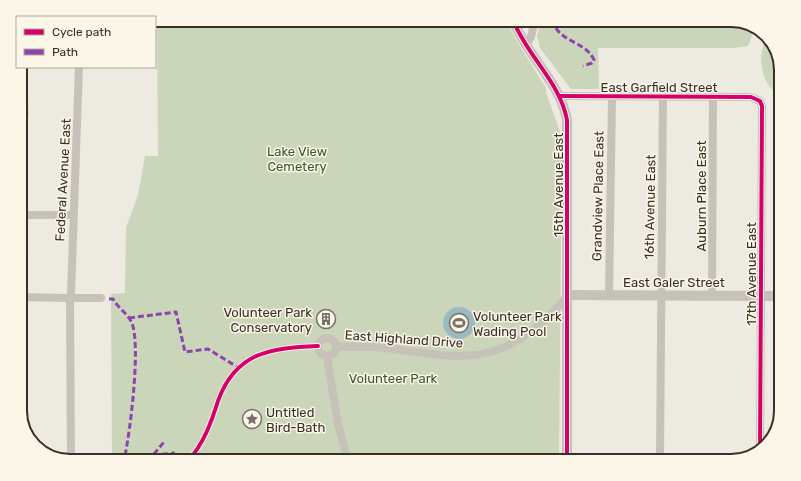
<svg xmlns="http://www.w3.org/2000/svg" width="801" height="481" font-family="Rubik,sans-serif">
<rect width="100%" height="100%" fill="#edeae1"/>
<g fill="#cad5ba">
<polygon points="157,20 506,20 516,40 546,88 546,93 562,137 559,461 112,461 111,294 125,293 126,228 138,195 145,156 158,156"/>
<polygon points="541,20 731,20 751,27 753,33 748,46 734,48 598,48 599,89 571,89 540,48 537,36"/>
<path d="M767,37c14,15 14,35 14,55l-5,1c-16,-13 -19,-38 -9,-56z"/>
<polygon points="20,101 28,101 29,116 20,116"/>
</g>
<circle fill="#9bb9c0" cx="459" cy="323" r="16"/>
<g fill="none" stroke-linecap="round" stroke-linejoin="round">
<path stroke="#c7c2b9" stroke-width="6" d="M188,461c16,-18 23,-38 30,-60 18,-50 54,-53 100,-55"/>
<g stroke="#c7c2b9" stroke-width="8">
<polyline points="525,45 531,37 535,20"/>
<polyline points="560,96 751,97 760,101 762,106 760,450"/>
<polyline points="20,215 73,215"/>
<polyline points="71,294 79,67"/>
<polyline points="609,295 612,97"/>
<polyline points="712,295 713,97"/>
<polyline points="20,297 66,298"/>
<polyline points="75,298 101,298"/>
<polyline points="70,302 71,461"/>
<circle cx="327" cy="347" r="9"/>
<path d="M336,347c17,0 33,-1 49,1 61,7 101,21 153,-22 12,-10 21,-18 29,-30"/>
<polyline points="327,356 338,424 348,461"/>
<polyline points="660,461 663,97"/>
</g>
<g stroke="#c7c2b9" stroke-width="10">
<path d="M513,20c14,36 47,62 54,100v341"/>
<polyline points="568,295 781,296"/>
</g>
<g stroke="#8e44ad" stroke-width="3" stroke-dasharray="6 3" stroke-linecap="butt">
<path d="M552,20c8,24 33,20 42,40l-2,3 -9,3"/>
<path d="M109,299h4c5,9 15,15 19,24 9,25 -2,110 -8,138"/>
<polyline points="129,318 176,312 185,352 208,349 239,368"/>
<polyline points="153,455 175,453"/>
<polyline points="148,461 164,442"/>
</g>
<defs>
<g id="cycleway">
<path d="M513,20c14,36 47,62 54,100v341"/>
<polyline points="560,96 751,97 760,101 762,106 760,450"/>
<path d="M188,461c16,-18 23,-38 30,-60 18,-50 54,-53 100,-55"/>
</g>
</defs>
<use href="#cycleway" stroke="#fbf6e7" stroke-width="6"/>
<use href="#cycleway" stroke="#d6006c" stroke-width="4"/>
</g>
<defs>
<symbol id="building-ring" viewBox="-11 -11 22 22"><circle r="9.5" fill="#fbf6e7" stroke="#777168" stroke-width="1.5"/><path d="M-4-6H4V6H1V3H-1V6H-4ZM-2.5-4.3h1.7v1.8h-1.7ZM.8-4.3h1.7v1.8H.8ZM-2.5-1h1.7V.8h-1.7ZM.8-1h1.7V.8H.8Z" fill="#777168"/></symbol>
<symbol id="stadium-ring" viewBox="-11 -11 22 22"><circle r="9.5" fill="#fbf6e7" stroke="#777168" stroke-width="1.5"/><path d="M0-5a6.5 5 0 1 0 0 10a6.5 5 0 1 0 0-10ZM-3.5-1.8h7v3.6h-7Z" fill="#777168"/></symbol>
<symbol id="sight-ring" viewBox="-11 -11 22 22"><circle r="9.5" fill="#fbf6e7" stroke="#777168" stroke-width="1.5"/><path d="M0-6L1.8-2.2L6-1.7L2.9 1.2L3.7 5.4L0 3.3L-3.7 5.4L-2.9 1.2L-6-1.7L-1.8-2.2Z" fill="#777168"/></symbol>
</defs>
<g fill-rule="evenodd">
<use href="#building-ring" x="315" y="308" width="22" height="22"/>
<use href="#stadium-ring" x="448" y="312" width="22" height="22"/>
<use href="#sight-ring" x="241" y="408" width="22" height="22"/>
</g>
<g text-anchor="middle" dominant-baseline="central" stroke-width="3" stroke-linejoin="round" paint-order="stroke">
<g font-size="13" fill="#383027" stroke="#fbf6e7">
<text x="659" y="87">East Garfield Street</text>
<text transform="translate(63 180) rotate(-87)">Federal Avenue East</text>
<text transform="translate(558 185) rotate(-90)">15th Avenue East</text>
<text transform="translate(598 196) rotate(-89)">Grandview Place East</text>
<text transform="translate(701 196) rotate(-90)">Auburn Place East</text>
<text transform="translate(650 207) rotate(-89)">16th Avenue East</text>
<text transform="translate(751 274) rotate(-90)">17th Avenue East</text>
<text x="674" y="282">East Galer Street</text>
<text transform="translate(404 339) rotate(4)">East Highland Drive</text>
</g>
<g font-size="13" fill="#3d5829" stroke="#fbf6e7">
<text x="297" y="151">Lake View<tspan x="297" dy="15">Cemetery</tspan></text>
<text x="393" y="378">Volunteer Park</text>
</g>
<g font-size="13" fill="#383027" stroke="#fbf6e7" text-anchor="start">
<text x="312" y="312" text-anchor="end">Volunteer Park<tspan x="312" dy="15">Conservatory</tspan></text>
<text x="473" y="316">Volunteer Park<tspan x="473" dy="15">Wading Pool</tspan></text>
<text x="266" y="412">Untitled<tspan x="266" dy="15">Bird-Bath</tspan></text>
</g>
</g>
<path d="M0 0H801V481H0ZM70 27H731A43 43 0 0 1 774 70V411A43 43 0 0 1 731 454H70A43 43 0 0 1 27 411V70A43 43 0 0 1 70 27Z" fill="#fbf6e7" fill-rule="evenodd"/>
<path fill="none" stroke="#383027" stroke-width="2" d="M70 27H731A43 43 0 0 1 774 70V411A43 43 0 0 1 731 454H70A43 43 0 0 1 27 411V70A43 43 0 0 1 70 27Z"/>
<rect x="16" y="16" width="140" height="52" fill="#fbf6e7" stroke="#ada79a"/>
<rect x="24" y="29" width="20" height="6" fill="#d6006c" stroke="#ada79a"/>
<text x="52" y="36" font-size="12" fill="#383027">Cycle path</text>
<rect x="24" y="49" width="20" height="6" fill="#8e44ad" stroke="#ada79a"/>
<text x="52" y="56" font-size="12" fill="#383027">Path</text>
</svg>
